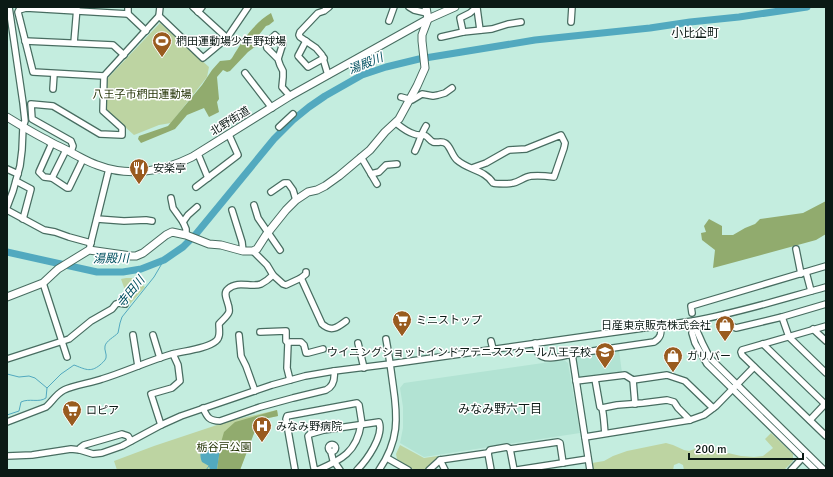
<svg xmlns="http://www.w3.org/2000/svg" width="833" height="477" font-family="Signika,'Noto Sans JP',sans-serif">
<rect width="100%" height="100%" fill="#c4eddf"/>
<g fill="#b2e3d3">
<polygon points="619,350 622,373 578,379 575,358 576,356"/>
<polygon points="564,360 568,363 580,433 424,457 400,443 403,428 403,407 400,388 404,383"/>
</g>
<g fill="#bdd4a2">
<polygon points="160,23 209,67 207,77 171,123 159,125 134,135 106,110 107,79"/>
<polygon points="126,278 133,278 145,287 130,304 121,279"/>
<polygon points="277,410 278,416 259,420 240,470 117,470 114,461 154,446 229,421"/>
<polygon points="771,433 793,454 793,461 784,470 707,470 705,469 702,470 684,470 683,465 679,463 674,465 673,470 593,470 592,463 604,461 613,456 627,451 666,443 673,445 684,450 689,451 703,446 709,447 719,451 741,456 754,457 763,456 773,448 765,439"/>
<polygon points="400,445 424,458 438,456 438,457 424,470 414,470 397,459 396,454"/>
</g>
<g fill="#91ab6e">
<path d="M271,13l3,8 -5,4 -3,1 -8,10 -2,10 -8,6 -18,19 -3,1 -4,-2 -6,7 2,22 -2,3 2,10 -10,5 -5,-9 -17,7 -12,14 -34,14 -3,-4 1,-3 29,-10 34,-41 10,-15 8,-9 10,-1 2,-2c10,-17 22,-35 39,-45z"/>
<polygon points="826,201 826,234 816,240 713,268 715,250 702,240 701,233 706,232 704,226 709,219 722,226 722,235 733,235 745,228 755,224 760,219 803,213"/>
<polygon points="277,410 278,416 259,420 240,470 217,470 220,446 224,432 235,422"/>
</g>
<path fill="#52a9bf" d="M216,445l3,1 1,3 -3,20 -1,1h-6l-1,-4 -7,-4c-5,-13 3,-16 14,-17z"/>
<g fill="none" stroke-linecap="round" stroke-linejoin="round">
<g stroke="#52a9bf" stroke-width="1">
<path d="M7,374l12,3 10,-1 6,2 12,10 14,-14 13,-9c11,4 16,8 26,0 2,-2 5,-4 6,-7 1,-4 -2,-8 -1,-12 1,-5 9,-9 13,-13l2,-10 2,-6 32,-40 10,-17"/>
<path d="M7,415l12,-4 2,-9c8,-4 18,1 25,-4l1,-10"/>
<polyline points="191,470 196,470"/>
<polyline points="206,470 209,466"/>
</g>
<polyline stroke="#52a9bf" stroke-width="7" points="7,252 97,272 123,272 141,269 164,260 183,247 196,234 274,139 293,120 309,107 325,96 362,75 386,67 419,59 535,40 650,28 690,22 739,17 807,7"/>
<defs>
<g id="minor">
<polyline points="160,7 159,16 203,58 227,38 248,7"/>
<polyline points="193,7 227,38"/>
<polyline points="409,7 414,10 427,13"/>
<polyline points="477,8 480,30"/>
<polyline points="198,12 202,7"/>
<polyline points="128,14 128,7"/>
<polyline points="389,21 394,7"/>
<polyline points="571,22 572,7"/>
<polyline points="463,32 460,18 470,13 477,7"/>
<polyline points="441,37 463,32 492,29 508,24 521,22"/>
<polyline points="25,41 113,45 124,55"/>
<polyline points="306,41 298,56 308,67 324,58"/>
<polyline points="74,43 77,7"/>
<polyline points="278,59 267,48 266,44 275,35 283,43 278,59 280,65 283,71 283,77 282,87 290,96"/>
<polyline points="245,73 272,108"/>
<polyline points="328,75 322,55 316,48 300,37 299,35 300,32 318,13 324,11 329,7"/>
<polyline points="104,76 33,72 18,12 19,10 26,8 128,14 146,31"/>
<polyline points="53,89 54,74"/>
<polyline points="401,97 412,100 422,94 433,96 438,95 445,93 452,88"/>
<path d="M396,123c5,4 11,9 18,11 4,2 8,0 12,2 3,2 4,5 7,6 4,1 9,-1 12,1 5,2 7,13 12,17 11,10 28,10 36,23 3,1 17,1 20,0 6,-1 11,-6 18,-7 8,-1 16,0 23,1l10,-29 1,-5 -4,-8 -35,14 -17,1 -23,13 -14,5"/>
<polyline points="279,127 293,114"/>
<polyline points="52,143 39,172 44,177 52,178 66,150"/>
<path d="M415,151c4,-8 6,-17 11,-25"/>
<polyline points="71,152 73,146 71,141 32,119 31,104 53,106 100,134 122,135 122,128 103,111 104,76 159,16"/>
<polyline points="198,154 208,178"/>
<polyline points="361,157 377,184"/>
<polyline points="7,169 18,174"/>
<polyline points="371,174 379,172 386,165 397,164"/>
<polyline points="52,178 67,188 69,188 83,159"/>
<polyline points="16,181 31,189 23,219"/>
<polyline points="196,187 238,155 229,135"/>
<polyline points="271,192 284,183 288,183 293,190 296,200"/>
<polyline points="171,198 173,208 183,222 186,229 186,235"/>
<polyline points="254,205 258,218 280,250"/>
<polyline points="7,207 13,191 20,166 22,150 23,127 25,121 23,103 9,7"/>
<polyline points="7,210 44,230 55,232 69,237 91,243"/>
<polyline points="232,210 242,242 243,251"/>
<polyline points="97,219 124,221 146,220 152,221"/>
<polyline points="183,222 188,215 197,207"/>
<polyline points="90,246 109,169"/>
<polyline points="796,249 801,274"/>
<polyline points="253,251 267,265 273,275 283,284 286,285 301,278 306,274 306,272"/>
<polyline points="806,272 811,291"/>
<path d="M301,278l21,46c9,8 15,4 24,-3"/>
<polyline points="43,283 67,357"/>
<polyline points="692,313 691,306 826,266"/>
<path d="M726,314c2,8 2,11 10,14l46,-11 44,-13"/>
<polyline points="782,317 789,337 826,373"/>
<path d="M693,321c5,13 10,26 18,38l113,111"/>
<polyline points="693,323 692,333 695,343 707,364 815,470"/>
<polyline points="826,326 742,350 741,352 742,355 826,436"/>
<polyline points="813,329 826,341"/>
<polyline points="260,332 286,331 286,341 288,343 287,368 290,380"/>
<polyline points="133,335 138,366"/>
<polyline points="153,335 160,358"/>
<polyline points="239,335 241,356 246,366 255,391"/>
<polyline points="491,341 493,349"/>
<polyline points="288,343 290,342 301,342 304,345 306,353 308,353 323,349"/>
<polyline points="358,343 364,368"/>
<path d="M535,343c1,3 1,7 3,10 6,9 24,3 34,1l18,116"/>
<polyline points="763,344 826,405"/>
<path d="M572,354l82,-12c7,-4 8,-9 6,-17"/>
<polyline points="7,359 69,339 91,321 112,309 116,304 119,303 125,304"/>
<path d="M595,379l5,28 2,1c2,8 2,17 3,25"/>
<polyline points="633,380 635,404"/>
<polyline points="576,381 625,375 633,380 667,375 685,381 713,408"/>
<path d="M203,408c4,9 6,13 17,13l40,-14 33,-9 33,-8c8,-4 9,-11 8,-19"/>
<polyline points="602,408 617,405 643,403 667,400 674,402 678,408 690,420"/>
<polyline points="810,420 826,403"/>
<path d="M7,422l39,-15c6,-5 10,-13 18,-17 9,-5 27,-7 38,-11 23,-7 46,-18 70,-25 11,-3 35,-5 44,-13 5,-4 3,-11 3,-17 3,-4 8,-7 10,-12 2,-7 -8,-18 -1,-23 10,-9 23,-1 33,-5 4,-2 9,-6 12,-9"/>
<polyline points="161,425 151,394 172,388 180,381 178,365 173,354"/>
<polyline points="585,437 690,420 704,415 716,406 754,367"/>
<circle cx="332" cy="448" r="3.5"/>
<polyline points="510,449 514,470"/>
<polyline points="80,450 80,448 84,445 122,434 128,436 131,441"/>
<polyline points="331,452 333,460 340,470"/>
<polyline points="488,453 491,470"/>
<path d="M7,456l25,-1 39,-6 9,1 13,4 9,-1 20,-7 39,-21 20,-9 91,-31 33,-9 29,-5 56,-7 303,-43c45,-8 89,-22 133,-34"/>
<polyline points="387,458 408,470"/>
<polyline points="440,460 445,470"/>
<polyline points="295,470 286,419 287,416 357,403 359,405 362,424"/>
<path d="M316,470l-2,-2 -6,-32 2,-2 14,-4 55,-8c5,14 -12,38 -22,48"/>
<path d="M318,470c23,-10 39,-18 43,-46"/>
<path d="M379,470c20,-29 19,-52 14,-85 -2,-15 -4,-30 -7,-46"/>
<polyline points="429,470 440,460 488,453 490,450 507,447 510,449 558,442 560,443 563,463"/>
<polyline points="517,470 588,459"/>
<polyline points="791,470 804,456"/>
</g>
<g id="major">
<path d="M7,117c13,8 26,16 40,23 8,5 17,8 25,13 8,4 16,9 25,12 31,12 65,7 95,-8l98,-61 61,-34 77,-43 27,-12"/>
<polyline points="7,297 43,283 58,269 89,250 131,256 136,256 143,253 166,235 172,232 186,235 209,244 221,245 243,251 253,251 257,249 266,235 286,210 296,200 308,192 317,190 325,186 339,176 370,150 385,132 399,119 417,86 425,68 422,41 422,35 428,19 426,7"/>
</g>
</defs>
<use href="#minor" stroke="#486d61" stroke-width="8"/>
<use href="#major" stroke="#486d61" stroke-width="9"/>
<use href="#minor" stroke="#fff" stroke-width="5.5"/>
<use href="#major" stroke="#fff" stroke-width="7"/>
</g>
<defs>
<symbol id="stadium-pin" viewBox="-11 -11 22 30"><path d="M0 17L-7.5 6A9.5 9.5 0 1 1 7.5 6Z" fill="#995b1f" stroke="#fff"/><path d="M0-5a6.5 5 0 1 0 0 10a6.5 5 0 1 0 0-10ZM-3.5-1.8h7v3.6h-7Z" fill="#fff"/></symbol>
<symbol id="restaurant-pin" viewBox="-11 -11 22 30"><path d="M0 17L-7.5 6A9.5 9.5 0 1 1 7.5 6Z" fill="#995b1f" stroke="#fff"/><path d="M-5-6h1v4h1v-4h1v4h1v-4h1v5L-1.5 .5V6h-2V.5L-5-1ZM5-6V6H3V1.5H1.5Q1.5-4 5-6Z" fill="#fff"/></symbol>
<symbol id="supermarket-pin" viewBox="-11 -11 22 30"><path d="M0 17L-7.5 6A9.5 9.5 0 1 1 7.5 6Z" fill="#995b1f" stroke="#fff"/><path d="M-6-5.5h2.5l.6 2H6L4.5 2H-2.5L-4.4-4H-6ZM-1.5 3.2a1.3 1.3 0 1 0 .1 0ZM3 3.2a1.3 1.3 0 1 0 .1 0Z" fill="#fff"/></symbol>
<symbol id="shop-pin" viewBox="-11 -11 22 30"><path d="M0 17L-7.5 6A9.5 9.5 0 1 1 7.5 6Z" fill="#995b1f" stroke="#fff"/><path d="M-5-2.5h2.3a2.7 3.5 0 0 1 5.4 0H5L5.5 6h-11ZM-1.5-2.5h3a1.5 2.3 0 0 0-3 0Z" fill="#fff"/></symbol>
<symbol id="school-pin" viewBox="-11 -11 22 30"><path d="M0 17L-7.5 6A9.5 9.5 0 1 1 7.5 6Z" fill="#995b1f" stroke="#fff"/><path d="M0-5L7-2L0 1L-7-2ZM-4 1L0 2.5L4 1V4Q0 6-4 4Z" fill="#fff"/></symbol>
<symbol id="hospital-pin" viewBox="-11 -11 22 30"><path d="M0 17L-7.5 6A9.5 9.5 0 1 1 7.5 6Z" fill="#995b1f" stroke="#fff"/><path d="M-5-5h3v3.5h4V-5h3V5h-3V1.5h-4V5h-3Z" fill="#fff"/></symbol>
</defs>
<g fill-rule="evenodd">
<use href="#stadium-pin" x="151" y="30" width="22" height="30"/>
<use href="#restaurant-pin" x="128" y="157" width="22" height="30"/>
<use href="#supermarket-pin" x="391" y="309" width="22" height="30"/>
<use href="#shop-pin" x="714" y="314" width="22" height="30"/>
<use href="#school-pin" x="594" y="341" width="22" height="30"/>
<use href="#shop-pin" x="662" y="345" width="22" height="30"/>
<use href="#supermarket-pin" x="61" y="399" width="22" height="30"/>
<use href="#hospital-pin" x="251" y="415" width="22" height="30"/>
</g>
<g text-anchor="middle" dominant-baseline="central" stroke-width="3" stroke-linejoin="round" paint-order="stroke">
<g font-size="11" fill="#0b1a15" stroke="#fff" text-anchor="start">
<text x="176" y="41">椚田運動場少年野球場</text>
<text x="153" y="168">安楽亭</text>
<text x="416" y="320">ミニストップ</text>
<text x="711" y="325" text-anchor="end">日産東京販売株式会社</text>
<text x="591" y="352" text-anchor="end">ウイニングショットインドアテニススクール八王子校</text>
<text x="687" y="356">ガリバー</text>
<text x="86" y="410">ロピア</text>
<text x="276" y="426">みなみ野病院</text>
</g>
<g font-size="11" fill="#243406" stroke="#fff">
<text x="142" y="94">八王子市椚田運動場</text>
<text x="224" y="447">栃谷戸公園</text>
</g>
<g font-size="11" fill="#0b1a15" stroke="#fff">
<text transform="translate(230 121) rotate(-32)">北野街道</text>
</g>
<g font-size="12" fill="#0b1a15" stroke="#fff">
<text x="695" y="33">小比企町</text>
<text x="500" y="409">みなみ野六丁目</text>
</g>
<g font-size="12" font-style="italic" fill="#005060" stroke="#fff">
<text transform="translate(366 64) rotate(-22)">湯殿川</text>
<text transform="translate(111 259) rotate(-1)">湯殿川</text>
<text transform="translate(131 292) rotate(-51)">寺田川</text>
</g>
</g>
<rect width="833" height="477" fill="none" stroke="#0b1a15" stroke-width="16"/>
<path d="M689 453v6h114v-6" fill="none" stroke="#0b1a15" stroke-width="2"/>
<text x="695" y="453" font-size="12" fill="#0b1a15" stroke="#ffffff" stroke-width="3" paint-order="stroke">200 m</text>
</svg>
